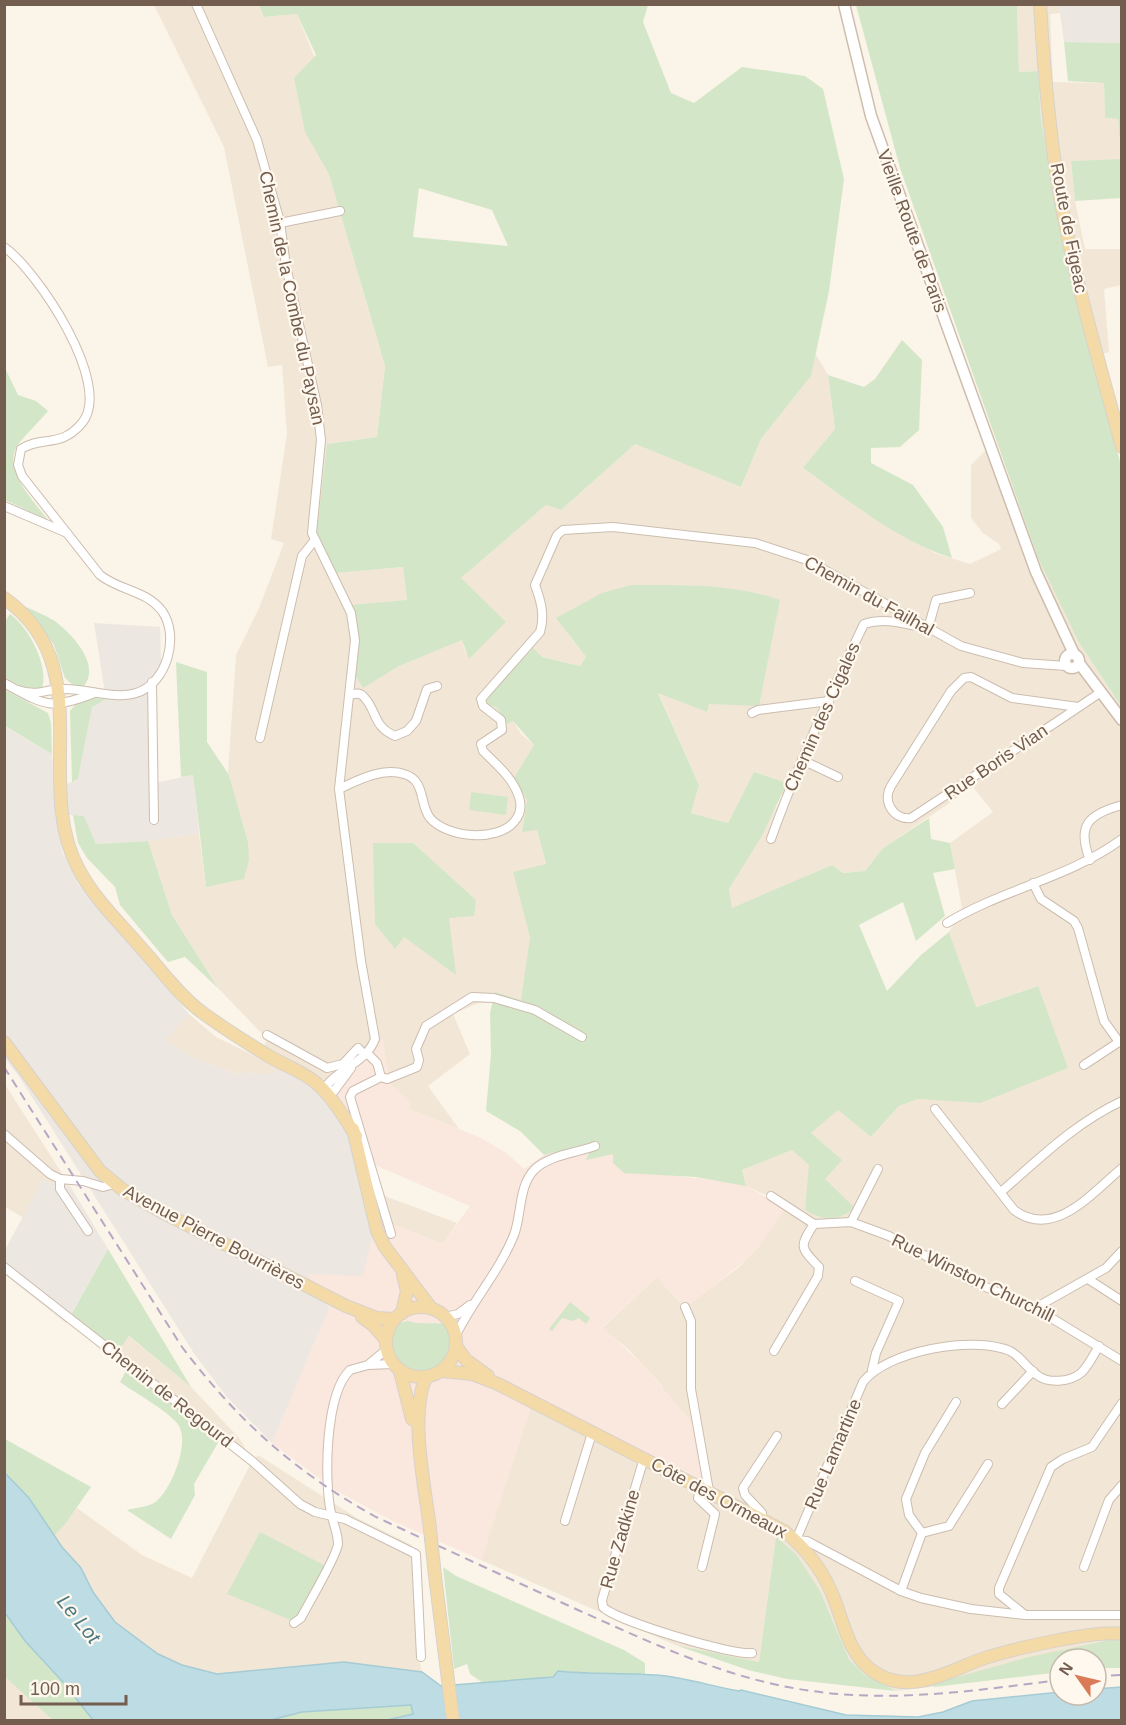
<svg xmlns="http://www.w3.org/2000/svg" width="1126" height="1725" font-family="Helvetica,sans-serif">
<rect width="100%" height="100%" fill="#fbf4e8"/>
<g fill="#f2e7d7">
<polygon points="154,5 259,5 265,17 297,14 347,137 358,274 385,366 377,437 327,444 336,573 403,567 407,600 363,687 399,666 462,639 466,655 461,578 546,505 561,510 635,444 741,487 761,439 811,376 815,353 828,375 835,429 804,469 865,513 935,553 970,564 1001,549 999,544 983,533 971,518 971,465 995,441 1038,558 1078,641 1121,706 1121,1668 1096,1668 1096,1659 1060,1659 1060,1672 896,1691 865,1675 849,1659 820,1591 776,1538 759,1662 675,1645 481,1560 535,1394 599,1430 663,1387 629,1350 602,1328 657,1277 683,1306 688,1305 739,1267 760,1245 768,1196 746,1186 742,1170 792,1150 837,1109 871,1137 899,1106 918,1099 941,1099 1038,986 975,1007 949,932 962,908 950,843 993,812 973,787 883,848 865,871 843,873 832,865 732,909 729,889 783,796 754,773 728,823 691,813 699,785 658,692 707,711 708,704 762,594 690,585 631,585 570,637 586,657 580,666 542,657 490,707 498,709 513,721 522,735 534,745 515,778 527,800 522,831 537,829 590,1045 494,1002 479,1003 453,1014 470,1054 428,1086 459,1129 409,1109 410,1103 390,1084 333,1093 251,1072 237,1074 196,1059 164,1040 189,1014 216,1037 259,1058 267,1039 218,988 172,915 148,841 199,833 206,887 248,842 228,772 236,655 259,608 284,543 271,539 287,434 282,365 268,367 224,147"/>
<polygon points="1017,5 1059,5 1060,13 1050,14 1053,82 1104,83 1105,118 1118,119 1121,160 1071,161 1075,201 1085,249 1121,249 1121,285 1104,289 1109,352 1091,358 1060,224 1041,120 1038,71 1019,72"/>
<polygon points="4,1083 70,1186 42,1181 24,1218 5,1207"/>
<polygon points="382,1195 457,1223 443,1244 391,1224"/>
<polygon points="128,1336 191,1387 240,1439 249,1455 255,1459 258,1455 357,1518 412,1545 416,1646 422,1672 344,1662 217,1674 182,1665 158,1654 115,1622 93,1592 81,1568 54,1536 77,1508 142,1555 192,1578 250,1465 113,1358"/>
<polygon points="5,1653 55,1720 5,1720"/>
</g>
<polygon fill="#fae7dd" points="383,1038 390,1084 410,1103 409,1109 481,1138 506,1153 524,1169 544,1155 595,1141 614,1154 624,1173 653,1173 743,1184 785,1208 760,1245 747,1259 688,1306 684,1306 657,1277 602,1327 645,1367 695,1426 707,1487 535,1395 481,1560 393,1521 335,1490 272,1443 329,1308 306,1274 374,1228 391,1224 443,1244 470,1206 361,1159 333,1093"/>
<g fill="#ece7e1">
<polygon points="1059,5 1121,5 1121,43 1064,42"/>
<polygon points="94,623 160,627 161,662 151,691 155,783 193,775 199,833 148,841 96,844 84,816 55,814 63,854 79,885 189,1014 165,1040 196,1059 237,1074 250,1072 265,1075 278,1070 333,1093 357,1137 374,1228 363,1276 307,1274 329,1308 272,1443 227,1397 195,1355 20,1078 5,1058 4,726 52,754 54,790 78,779 92,706 106,699"/>
<polygon points="42,1181 70,1186 108,1249 66,1323 5,1275 5,1250"/>
</g>
<g fill="#d3e7c8" fill-rule="evenodd">
<path d="M259,5h389l-5,17 28,71 23,10 48,-36 63,9 18,13 21,90 -15,112 -18,85 -50,63 -20,48 -106,-43 -74,66 -15,-5 -85,73 45,44 -37,37 -7,-19 -63,26 -36,22 -9,-15 4,-35 -7,-33 56,-5 -4,-33 -67,6 -19,-41 10,-88 50,-7 8,-71 -56,-192 -24,-42 -11,-54 22,-23 -19,-41 -33,3zM419,188l73,22 16,36 -95,-9z"/>
<polygon points="856,5 1017,5 1019,72 1038,71 1041,120 1060,224 1090,356 1121,465 1121,706 1078,641 1038,558 900,168"/>
<polygon points="1064,42 1121,43 1121,198 1075,201 1071,161 1121,159 1118,119 1105,118 1104,83 1068,81"/>
<path d="M902,340l20,20 -3,70 -19,17 -29,1v15l42,22 30,42 9,31c-54,-17 -103,-57 -149,-90l32,-39 -7,-54 36,12 11,-8z"/>
<path d="M4,366l14,29 18,6 12,10c-9,11 -20,21 -29,32 -19,25 15,58 29,77l-43,-20z"/>
<path d="M631,585c49,0 102,-2 149,15l-21,106 -50,-2 -2,8 -49,-19 41,92 -8,28 37,10 26,-51 33,11 -24,51 -34,55 3,19 100,-43 11,8 22,-2 18,-23 46,-30 2,21 19,4 5,26 -22,4 12,43 -29,25 -13,-39 -44,23 28,66 34,-36 28,-23 27,75 62,-21 30,82 -88,35 -62,-4 -19,7 -28,31 -33,-27 -27,23 31,27 -17,19 30,29c-17,13 -32,13 -50,2l4,-45 -17,-15 -50,20 4,16 -51,-9 -71,-4 -11,-10v-9l-27,6 8,-18 -50,13 -24,-24 -34,-20 5,-57 -1,-41 5,-21 26,8 9,-63 -17,-65 33,-8 -9,-34 -15,2 5,-32 -13,-22 20,-33 -21,-24 -6,3 -9,-15 -12,-6v-5l47,-50 9,9 38,9 6,-9 -30,-39 46,-25z"/>
<path d="M26,607c9,4 19,8 27,13 17,11 49,45 31,66h-10l-9,-8 -11,-33z"/>
<path d="M10,614c20,14 39,54 32,74l-11,3 -26,-13v-57z"/>
<polygon points="176,662 207,672 207,742 229,775 248,842 249,860 244,879 206,887 193,775 181,777"/>
<polygon points="4,689 48,713 51,723 52,754 5,726"/>
<polygon points="95,698 106,699 92,707 78,779 72,782 70,711 77,703"/>
<polygon points="471,792 508,797 506,815 469,810"/>
<polygon points="73,815 84,816 96,844 148,841 172,915 218,988 185,957 168,962 120,905 115,887 87,858 78,843"/>
<polygon points="373,843 413,843 476,900 474,916 449,918 456,975 404,937 395,949 375,924"/>
<polygon points="108,1249 191,1387 129,1336 118,1351 71,1315"/>
<polygon points="570,1302 590,1318 586,1324 579,1318 573,1321 562,1318 552,1331 549,1329"/>
<path d="M408,1321c13,4 24,1 37,3 25,41 -36,72 -54,31 -5,-11 -2,-22 4,-31z"/>
<path d="M127,1369l92,72 -25,43 1,11 -24,44 -44,-29c7,-2 20,-3 27,-7 17,-11 38,-63 23,-80 -13,-15 -41,-29 -57,-41z"/>
<polygon points="5,1439 91,1487 66,1523 54,1536 29,1498 5,1472"/>
<polygon points="260,1532 326,1566 298,1618 293,1621 227,1594"/>
<polygon points="776,1537 796,1554 820,1591 849,1659 865,1675 896,1691 787,1679 748,1670 675,1645 759,1662"/>
<polygon points="443,1567 456,1576 624,1650 645,1663 645,1676 558,1671 554,1677 483,1683 470,1674 467,1664 454,1669"/>
<polygon points="4,1613 25,1641 62,1681 93,1720 53,1720 5,1677"/>
<polygon points="1114,1639 1121,1641 1121,1668 1096,1668 1096,1659 1060,1659 1060,1672 934,1687 932,1684 1029,1657"/>
<polygon points="411,1705 413,1714 387,1720 271,1720 302,1712"/>
</g>
<path fill="#bedce3" stroke="#a5cbd4" stroke-width="1.5" d="M4,1472l25,26 33,49 19,21 12,24 22,30 43,32 24,11 35,9 127,-12 78,10 19,14 112,-9 5,-6c36,4 72,1 108,5 24,3 49,11 73,15l2,-1 105,25 72,2 25,-5 29,-11 88,-9v3h36v-6l25,-2v33h-734l26,-6 -2,-9 -109,7 -31,8h-178l-31,-39 -37,-40 -20,-28z"/>
<g fill="none" stroke-linecap="round" stroke-linejoin="round">
<defs>
<g id="street">
<path d="M196,4l61,136 23,82 6,44 31,139 4,35 -9,93 39,80 4,27 -16,149 22,172 14,78c-9,25 -40,30 -51,51l10,1 17,-23"/>
<polyline points="280,223 340,211"/>
<path d="M4,247c33,23 110,138 78,176 -22,26 -39,12 -61,26l-3,16 4,11 78,99c20,16 46,15 62,36 18,25 5,73 -26,82 -21,7 -51,-5 -73,-4 -19,0 -24,8 -45,1"/>
<polyline points="4,506 67,533"/>
<polyline points="152,682 154,820"/>
<path d="M4,683c39,21 45,28 88,11"/>
<path d="M350,695c4,-1 9,-3 13,1 15,15 9,30 32,40l12,-5 9,-10 11,-32 10,-3"/>
<path d="M1078,707l-66,-9 -41,-21 -7,1 -13,13 -60,95c-9,15 2,34 20,32l147,-97 43,-29"/>
<polyline points="752,713 758,710 829,701"/>
<polyline points="260,738 302,556 314,541"/>
<polyline points="802,760 838,777"/>
<path d="M339,789c19,-9 44,-22 65,-15 22,6 15,30 26,44 17,20 67,24 84,4 6,-7 8,-16 5,-25 -6,-19 -22,-32 -36,-46l-2,-7 21,-14 -1,-10 -18,-14 -2,-7 59,-67c5,-16 1,-31 -5,-47l22,-50 6,-5 50,-3 142,16 52,17 154,86 62,17 44,3"/>
<path d="M771,839c26,-73 59,-145 93,-215 21,-7 43,0 64,5l8,-29 34,-7"/>
<path d="M1090,860c-14,-35 -1,-46 32,-55"/>
<polyline points="1033,883 1041,899 1074,921 1078,928 1104,1021 1119,1042"/>
<path d="M947,923c56,-34 122,-45 175,-84"/>
<polyline points="267,1035 327,1068 343,1064 358,1048 365,1055"/>
<polyline points="367,1053 377,1063 381,1077"/>
<polyline points="1084,1065 1122,1040"/>
<polyline points="381,1077 387,1079 417,1067 419,1060 416,1049 426,1026 472,997 494,998 535,1010 582,1037"/>
<polyline points="381,1077 353,1091 350,1097 391,1234"/>
<path d="M935,1109l79,101c40,30 78,-17 108,-42"/>
<polyline points="4,1134 50,1174 60,1179 83,1181 103,1187 114,1184"/>
<polyline points="60,1179 60,1189 88,1231"/>
<path d="M1001,1192c38,-33 74,-69 121,-91"/>
<polyline points="771,1196 814,1224"/>
<polyline points="851,1222 878,1169"/>
<polyline points="814,1224 851,1222 889,1236 974,1282 1035,1308 1122,1361"/>
<polyline points="4,1267 252,1461 300,1504 315,1512 345,1519 416,1554 421,1657"/>
<polyline points="1088,1279 1122,1301"/>
<polyline points="855,1281 899,1301 876,1353 872,1370"/>
<polyline points="685,1307 691,1321 691,1389 709,1491"/>
<polyline points="1035,1308 1106,1268 1122,1251"/>
<polyline points="445,1317 458,1314 470,1305"/>
<path d="M456,1335c17,-35 43,-63 58,-100 8,-21 4,-49 21,-66 15,-14 41,-16 60,-23"/>
<path d="M1099,1346c-5,8 -11,21 -18,27 -11,9 -33,11 -44,2 -9,-6 -17,-19 -27,-24 -37,-16 -123,0 -147,31l-67,158 11,1 94,50 20,7 50,11 54,6h97"/>
<path d="M774,1351l44,-75 1,-9c-19,-20 -20,-20 -5,-43"/>
<polyline points="369,1364 387,1349"/>
<polyline points="1002,1404 1033,1371"/>
<path d="M644,1458l-42,142 1,7c13,14 131,49 149,46"/>
<polyline points="701,1488 698,1498 715,1514 702,1567"/>
<polyline points="761,1519 762,1513 745,1495 743,1488 777,1436"/>
<polyline points="565,1521 592,1433"/>
<polyline points="922,1533 949,1526 988,1464"/>
<polyline points="1084,1567 1109,1500 1122,1485"/>
<polyline points="901,1591 922,1533 909,1515 906,1499 925,1453 956,1402"/>
<polyline points="1025,1615 999,1594 999,1588 1051,1467 1063,1459 1092,1447 1122,1403"/>
<path d="M294,1623l7,-5c7,-14 36,-62 37,-74 0,-11 -5,-21 -7,-31 -7,-33 -6,-119 19,-143l18,-5 25,-1"/>
</g>
<g id="secondary">
<polyline points="844,4 871,116 1036,572 1074,654"/>
<circle cx="1072" cy="661" r="7"/>
<polyline points="1079,663 1122,720"/>
</g>
<g id="primary">
<path d="M1040,4c4,70 10,140 23,209 15,79 38,156 59,234"/>
<path d="M4,598c97,68 28,183 74,270 16,31 43,56 65,82 18,20 35,44 56,60 21,16 45,31 68,45 16,10 33,15 48,27 17,14 29,35 41,54"/>
<polyline points="4,1042 100,1171 123,1190 160,1211 346,1306 377,1318 395,1319"/>
<polyline points="353,1129 377,1231 385,1247 431,1308"/>
<circle cx="421" cy="1342" r="35"/>
<polyline points="402,1313 407,1291 403,1275"/>
<polyline points="362,1317 373,1325 386,1340"/>
<polyline points="456,1346 466,1360 488,1376"/>
<polyline points="400,1371 412,1419"/>
<path d="M442,1371l30,3 26,10 286,147c23,18 41,43 51,70 9,24 14,51 35,68 36,29 76,3 112,-10 26,-9 116,-30 140,-25"/>
<path d="M426,1377c-17,39 -1,109 4,152"/>
<polyline points="435,1576 453,1720"/>
</g>
</defs>
<use href="#street" stroke="#ccbdaf" stroke-width="10"/>
<use href="#secondary" stroke="#cebdad" stroke-width="13"/>
<use href="#primary" stroke="#d8d2cd" stroke-width="14"/>
<use href="#street" stroke="#fff" stroke-width="8"/>
<use href="#secondary" stroke="#fff" stroke-width="10"/>
<use href="#primary" stroke="#f3daa7" stroke-width="12"/>
<g stroke="#b8a7c4" stroke-width="2" stroke-dasharray="9 6" stroke-linecap="butt">
<path d="M4,1067l178,280c56,74 113,125 194,170 67,31 134,62 202,93 76,34 151,70 234,81 83,12 166,-1 248,-11"/>
<polyline points="1096,1676 1122,1675"/>
</g>
<defs>
<polyline id="primary-bridge" points="430,1529 435,1576"/>
</defs>
<use href="#primary-bridge" stroke="#d8d2cd" stroke-width="14" stroke-linecap="butt"/>
<use href="#primary-bridge" stroke="#f3daa7" stroke-width="12"/>
</g>
<g text-anchor="middle" dominant-baseline="central" stroke-width="4.5" stroke-linejoin="round" paint-order="stroke">
<g font-size="18" fill="#735d4e" stroke="#fef8ee">
<text transform="translate(1069 228) rotate(79)">Route de Figeac</text>
<text transform="translate(912 231) rotate(70)">Vieille Route de Paris</text>
<text transform="translate(292 298) rotate(78)">Chemin de la Combe du Paysan</text>
<text transform="translate(869 596) rotate(29)">Chemin du Failhal</text>
<text transform="translate(822 717) rotate(-66)">Chemin des Cigales</text>
<text transform="translate(996 762) rotate(-34)">Rue Boris Vian</text>
<text transform="translate(214 1237) rotate(28)">Avenue Pierre Bourrières</text>
<text transform="translate(973 1278) rotate(26)">Rue Winston Churchill</text>
<text transform="translate(167 1394) rotate(38)">Chemin de Regourd</text>
<text transform="translate(833 1454) rotate(-67)">Rue Lamartine</text>
<text transform="translate(719 1498) rotate(28)">Côte des Ormeaux</text>
<text transform="translate(620 1539) rotate(-74)">Rue Zadkine</text>
</g>
<g font-size="20" font-style="italic" fill="#4a7884" stroke="#fef8ee">
<text transform="translate(79 1619) rotate(51)">Le Lot</text>
</g>
</g>
<rect width="1126" height="1725" fill="none" stroke="#735d4e" stroke-width="12"/>
<g transform="translate(1078 1677) rotate(304)"><circle r="28" fill="#fef8ee" stroke="#c6baae" stroke-width="1.5"/>
<path d="M0-4.5L10 22L0 15L-10 22Z" fill="#da7b58"/>
<text y="-9" font-size="16" font-weight="bold" text-anchor="middle" fill="#735d4e">N</text>
</g>
<path d="M21 1695v9h105v-9" fill="none" stroke="#735d4e" stroke-width="3"/>
<text x="30" y="1695" font-size="18" fill="#735d4e" stroke="#fef8ee" stroke-width="4.5" paint-order="stroke">100 m</text>
</svg>
